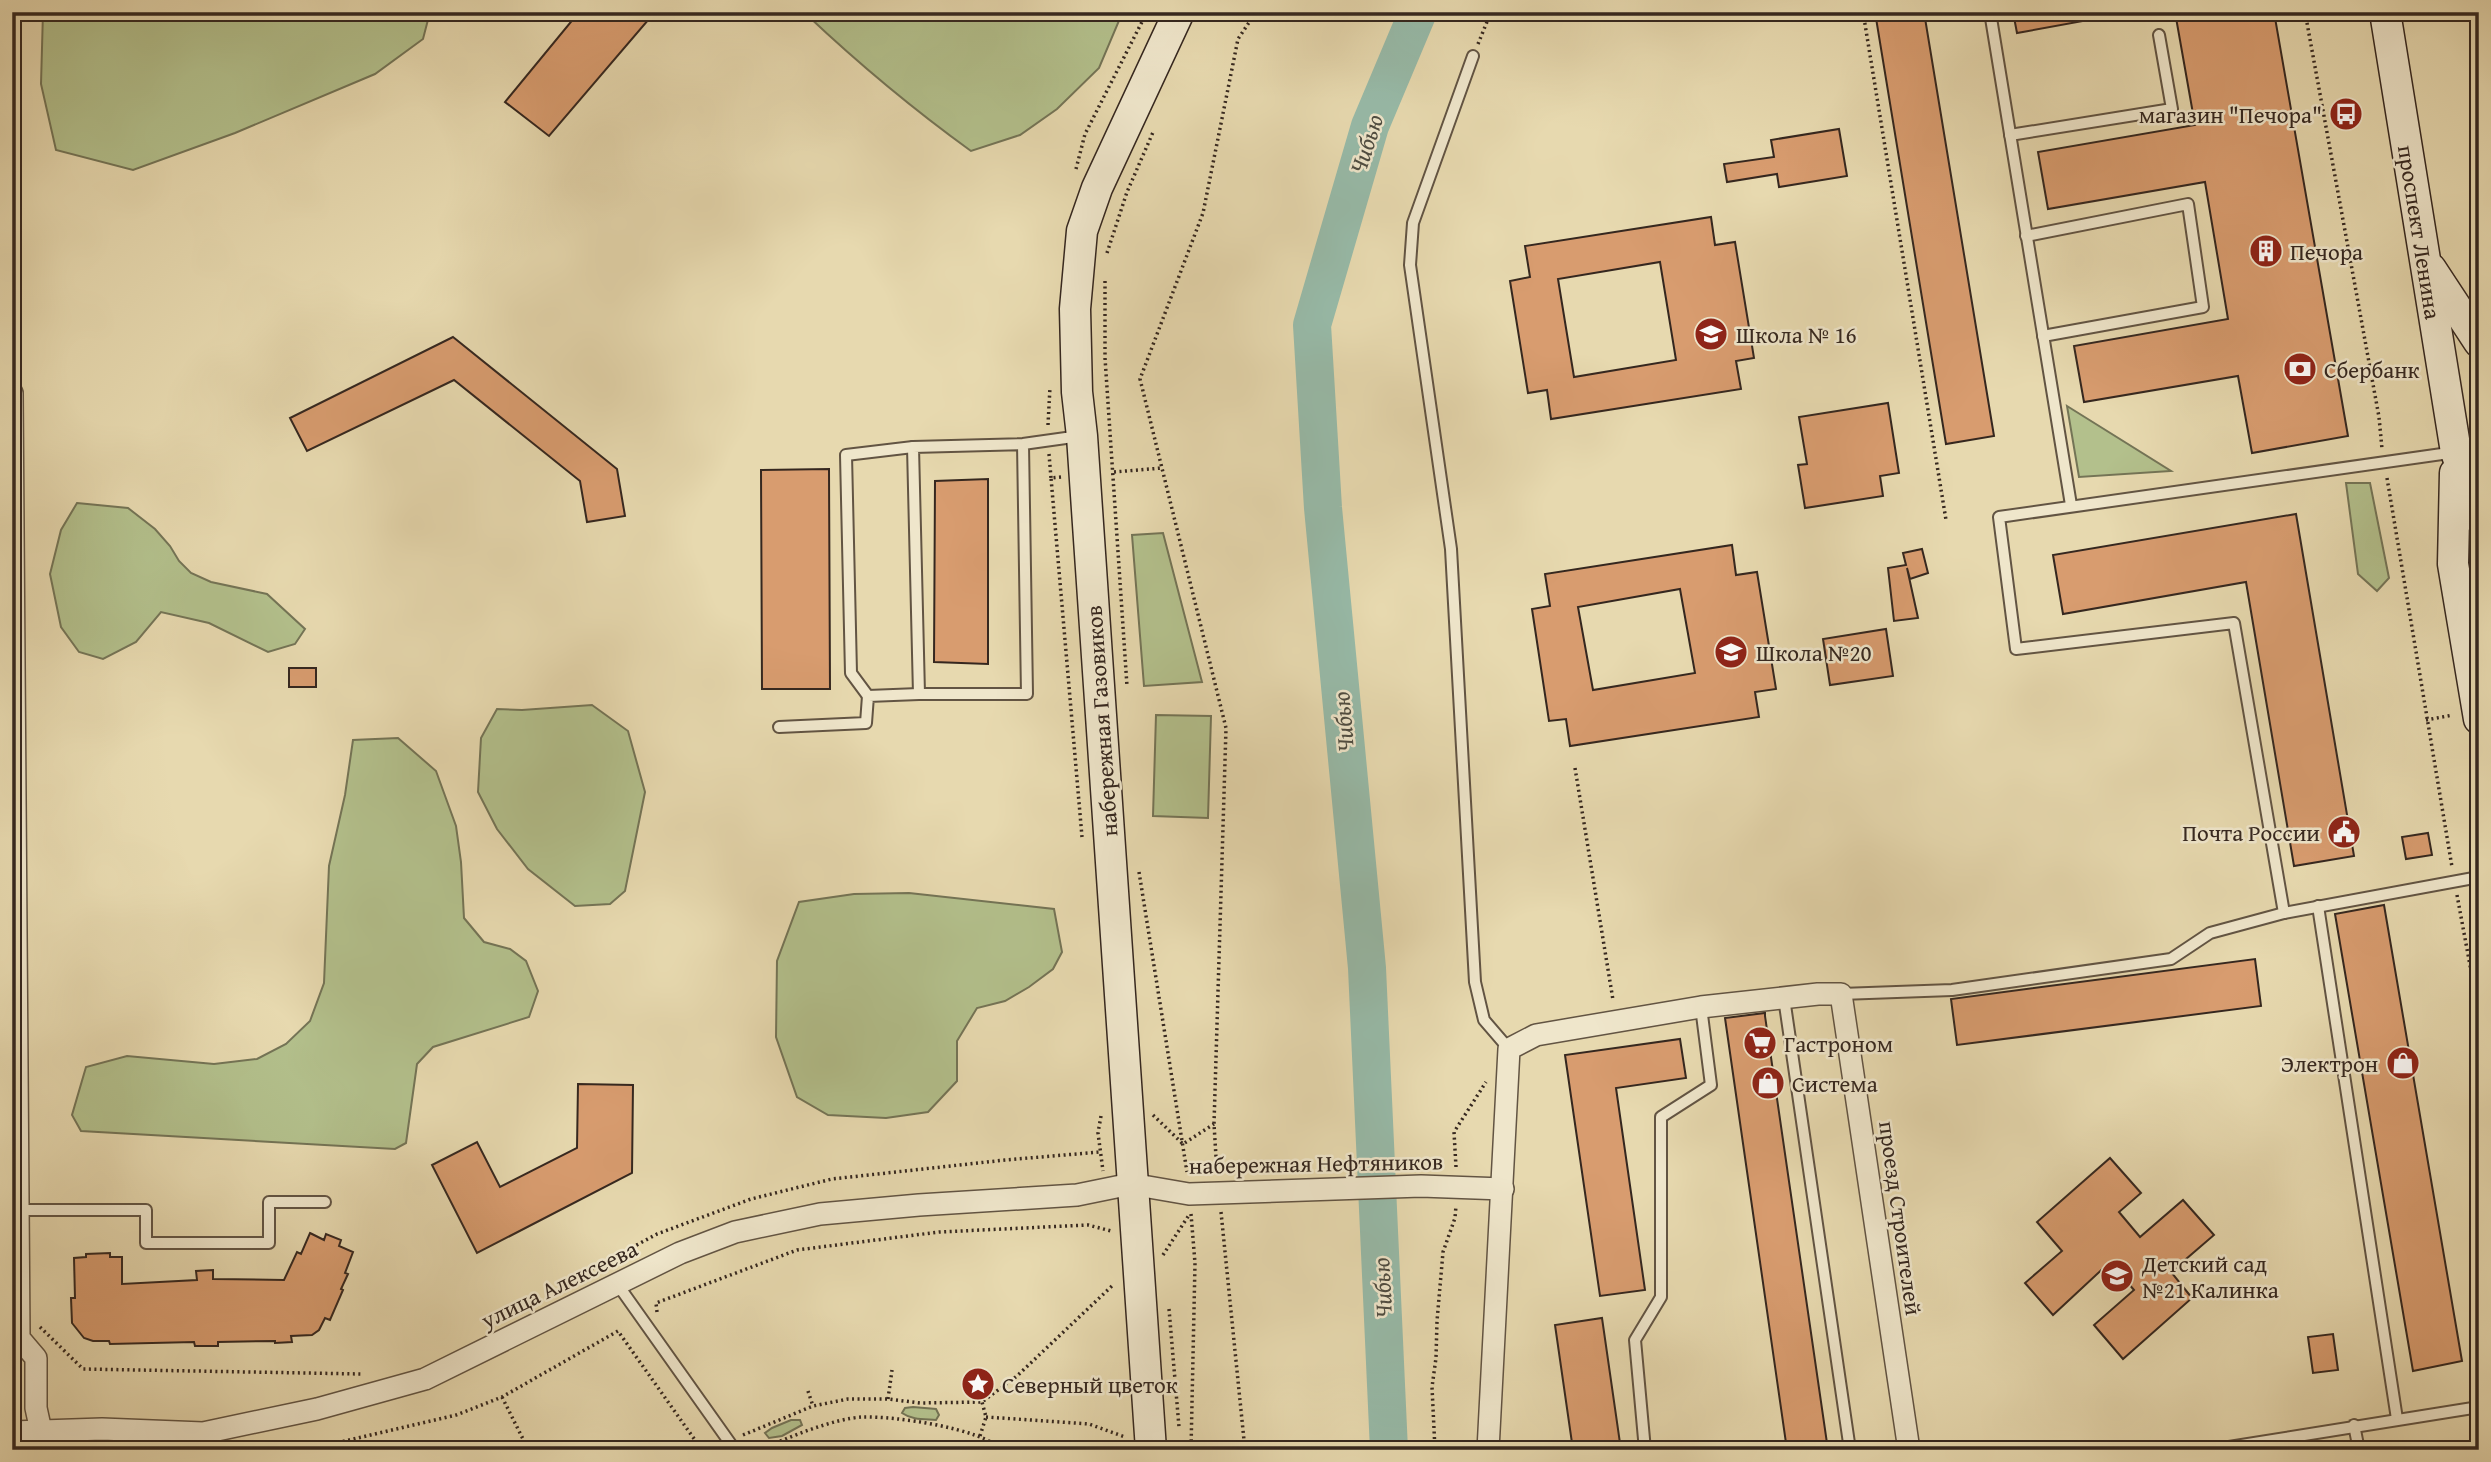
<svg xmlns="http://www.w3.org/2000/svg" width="2491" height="1462" font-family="'Gentium Book Plus',serif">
<rect width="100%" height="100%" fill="#e7d9af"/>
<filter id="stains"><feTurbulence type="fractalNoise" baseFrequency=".00286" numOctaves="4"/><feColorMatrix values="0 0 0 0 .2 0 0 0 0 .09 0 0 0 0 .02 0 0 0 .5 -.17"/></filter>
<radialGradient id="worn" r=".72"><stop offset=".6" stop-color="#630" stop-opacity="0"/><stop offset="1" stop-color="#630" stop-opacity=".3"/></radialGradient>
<g fill="#b3c08c" stroke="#747456" stroke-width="2">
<polygon points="43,12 430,12 423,39 375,74 235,133 133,170 56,150 41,84"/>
<path d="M797,12h323l1,4 -22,52 -42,41 -37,26 -49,16c-58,-42 -112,-87 -164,-136z"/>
<polygon points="2067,406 2171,471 2079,477"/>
<polygon points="2346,483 2370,483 2389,578 2377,591 2358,574"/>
<polygon points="77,503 128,508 155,529 170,546 179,561 191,573 211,582 267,594 305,629 295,644 268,652 209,623 161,612 136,642 103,659 79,652 61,627 50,574 61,530"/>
<polygon points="1163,533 1202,682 1144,686 1132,535"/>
<polygon points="592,705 628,731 645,792 625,891 610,904 575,906 528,869 497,829 478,792 481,738 497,709 522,710"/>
<polygon points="1156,715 1211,716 1208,818 1153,816"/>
<polygon points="398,738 436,771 456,826 461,862 464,918 484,942 510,949 526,961 538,991 529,1017 433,1047 417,1064 406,1143 395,1149 81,1131 72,1115 86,1067 127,1056 214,1064 257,1059 286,1044 310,1021 324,983 329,866 345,795 353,740"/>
<polygon points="909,893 1054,909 1062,952 1053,969 1029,987 1005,1001 977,1008 957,1041 957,1081 928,1112 886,1118 828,1115 797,1097 776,1037 777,961 799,902 854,894"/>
<path d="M913,1407l23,2 3,6 -3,5c-12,-1 -24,0 -34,-7l3,-5z"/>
<polygon points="791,1420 800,1420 802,1425 782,1436 769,1438 765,1433 772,1428"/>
</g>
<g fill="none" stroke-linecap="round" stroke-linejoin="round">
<polyline stroke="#97baa8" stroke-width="38" points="1389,1450 1367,968 1323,508 1312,325 1370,126 1418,12"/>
</g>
<g fill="#d89c6f" stroke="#35271f" stroke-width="2" fill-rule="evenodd">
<polygon points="579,12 655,12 549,136 505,102"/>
<polygon points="1875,12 1924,12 1994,436 1946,444"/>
<polygon points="2013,12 2082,12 2083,21 2017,33"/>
<polygon points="2175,12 2274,12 2348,436 2252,453 2238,376 2084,402 2074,346 2228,319 2205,182 2048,209 2038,152 2195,125"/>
<polygon points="1839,129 1847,176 1779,187 1777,174 1727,182 1724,164 1774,157 1771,140"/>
<path d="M1711,217l4,28 20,-3 19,116 -18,3 5,28 -190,30 -4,-29 -19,3 -18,-112 20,-4 -5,-31zM1660,262l16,98 -102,17 -16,-98z"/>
<polygon points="453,337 617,469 625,516 587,522 580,481 454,380 307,451 290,418"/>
<polygon points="1888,403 1899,473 1880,476 1883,496 1805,508 1798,465 1807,464 1799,417"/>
<polygon points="829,469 830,689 762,689 761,470"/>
<polygon points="988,479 988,664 934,662 935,481"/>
<polygon points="2296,514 2354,856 2294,866 2246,582 2063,614 2053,555"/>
<path d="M1732,545l4,30 21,-3 19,117 -21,3 4,25 -189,29 -4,-27 -17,2 -17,-112 18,-3 -5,-32zM1680,589l15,84 -102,17 -15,-83z"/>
<polygon points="1922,549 1928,573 1910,579 1907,568 1918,618 1894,621 1888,568 1906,565 1903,553"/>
<polygon points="1886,629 1893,676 1830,685 1823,639"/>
<rect x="289" y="668" width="27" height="19"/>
<polygon points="2428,833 2432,855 2406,859 2402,837"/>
<polygon points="2384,905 2462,1361 2413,1371 2335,914"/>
<polygon points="2255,959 2261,1006 1957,1045 1951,999"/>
<polygon points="1765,1013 1765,1016 1828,1450 1787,1450 1725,1018"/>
<polygon points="1680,1039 1686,1078 1616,1088 1645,1290 1600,1296 1565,1055"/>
<polygon points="578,1084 633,1085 632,1173 477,1253 432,1165 477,1142 500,1187 577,1148"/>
<polygon points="2110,1158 2141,1193 2119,1212 2140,1237 2183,1200 2214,1235 2171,1272 2192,1298 2123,1359 2094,1325 2134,1290 2110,1262 2053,1315 2025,1283 2062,1251 2037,1222"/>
<polygon points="310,1233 324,1240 326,1234 341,1240 339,1246 353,1252 345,1273 348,1274 341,1289 343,1290 330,1320 325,1318 319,1330 312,1335 291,1336 292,1342 275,1343 275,1341 218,1342 218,1346 195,1346 194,1342 110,1344 109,1341 93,1341 84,1338 72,1323 71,1298 75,1298 74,1258 86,1257 86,1254 110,1253 110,1257 122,1257 122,1284 197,1280 196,1271 213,1270 213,1279 284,1280 297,1252 301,1254"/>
<polygon points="1602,1318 1621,1450 1573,1450 1555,1325"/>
<polygon points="2333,1334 2338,1370 2313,1373 2308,1337"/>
</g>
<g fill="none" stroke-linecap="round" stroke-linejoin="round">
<defs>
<g id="lane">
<polyline points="1990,12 2071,505"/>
<polyline points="1473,56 1413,223 1410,265 1451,549 1475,982 1484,1020 1509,1049"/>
<polyline points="2010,135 2172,109 2159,35"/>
<polyline points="2026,236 2188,204 2203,307 2043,336"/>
<polyline points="1023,444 1027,694 919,694 913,447 1023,444 1080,436"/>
<polyline points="868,696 851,673 846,455 913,447"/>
<polyline points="779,727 866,723 868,696 919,694"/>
<polyline points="2318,906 2397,1419"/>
<polyline points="2284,913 2234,623 2016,649 1999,517 2456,452"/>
<polyline points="1841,994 1952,990 2171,959 2210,933 2284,913 2479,877"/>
<polyline points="1784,998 1850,1450"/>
<polyline points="18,1210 146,1210 146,1243 269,1243 269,1202 325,1202"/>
<polyline points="618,1285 735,1450"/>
<polyline points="2476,1407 2479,1423"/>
<polyline points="2354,1425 2359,1450"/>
<polyline points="1645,1450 1635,1340 1661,1297 1661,1117 1711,1085 1701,1007"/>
<polyline points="2210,1450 2479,1407"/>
</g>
<g id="street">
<polyline points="12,393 19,1338 36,1358 36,1408 41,1431"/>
<polyline points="12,1432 102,1429 203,1433 317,1409 425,1379 680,1253 735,1232 820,1214 919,1205 1077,1195 1131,1184 1189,1194 1421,1186 1503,1189"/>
<polyline points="1488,1450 1509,1049 1536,1035 1701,1007 1818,994 1841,994 1909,1450"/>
</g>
<g id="secondary">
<polyline points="2385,12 2456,452 2479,519"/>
<polyline points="2431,269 2479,342"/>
<polyline points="2455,473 2453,564 2479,719"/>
<polyline points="1151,1450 1082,436 1077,392 1075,309 1082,231 1097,188 1179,12"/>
</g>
</defs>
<use href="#lane" stroke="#625443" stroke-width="14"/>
<use href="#street" stroke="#625443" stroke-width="24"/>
<use href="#secondary" stroke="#35271f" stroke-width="33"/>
<g stroke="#35271f" stroke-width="3.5" stroke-dasharray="2 3.5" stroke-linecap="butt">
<polyline points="1863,12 1946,520"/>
<polyline points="2305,12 2379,417 2382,449"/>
<polyline points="2476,12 2479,29"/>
<polyline points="1478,44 1491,12"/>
<polyline points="1076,169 1085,134 1147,12"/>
<polyline points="1107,253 1127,192 1154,130"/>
<polyline points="1105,281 1105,358 1127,686"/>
<polyline points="1048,425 1050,387"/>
<polyline points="1049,454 1051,478"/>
<polyline points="1114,472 1162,468"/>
<polyline points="1061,477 1051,478 1082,837"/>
<polyline points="2387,478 2452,867"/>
<polyline points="2426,720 2453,715"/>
<polyline points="1575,768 1613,1000"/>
<polyline points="1139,872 1187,1172"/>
<polyline points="2457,895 2479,1014"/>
<polyline points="1153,1115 1183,1144 1214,1124"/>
<polyline points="1101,1116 1098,1133 1103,1171"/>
<polyline points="1456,1167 1454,1132 1486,1082"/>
<polyline points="1217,1173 1214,1124 1226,728 1140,379 1203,213 1238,39 1256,12"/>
<polyline points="1221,1212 1245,1450"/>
<polyline points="1191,1214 1195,1263 1191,1450"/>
<polyline points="1163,1255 1189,1215"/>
<polyline points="559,1287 657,1234 751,1199 832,1179 1005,1160 1100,1152"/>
<polyline points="1169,1309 1179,1427"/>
<polyline points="657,1312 656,1303 797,1250 939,1232 1088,1225 1111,1231"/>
<polyline points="40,1327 83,1369 361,1374"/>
<polyline points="808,1391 813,1406"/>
<polyline points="502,1397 524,1441"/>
<polyline points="888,1399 892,1370"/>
<polyline points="986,1417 1089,1424 1125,1437"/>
<polyline points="743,1435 813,1406 848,1399 888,1399 920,1403 982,1402 1017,1376 1113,1285"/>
<polyline points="980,1436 986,1417 982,1402"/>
<polyline points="283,1450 328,1445 456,1415 502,1397 618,1331 702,1450"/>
<path d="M760,1450c26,-12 75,-32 103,-33 31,-1 118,11 139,33"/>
<polyline points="1435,1450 1432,1387 1436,1358 1437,1321 1443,1252 1455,1218 1456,1206"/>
</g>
<use href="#lane" stroke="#efe6cb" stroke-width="10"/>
<use href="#street" stroke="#efe6cb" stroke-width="21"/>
<use href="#secondary" stroke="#efe6cb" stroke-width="30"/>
</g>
<defs>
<symbol id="bus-disc" viewBox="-11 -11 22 22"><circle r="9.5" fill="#8f2418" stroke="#efe6cb"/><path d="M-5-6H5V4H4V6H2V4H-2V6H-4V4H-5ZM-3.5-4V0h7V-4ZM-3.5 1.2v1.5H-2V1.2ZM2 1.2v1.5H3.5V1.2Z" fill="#fff"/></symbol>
<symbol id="building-disc" viewBox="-11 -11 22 22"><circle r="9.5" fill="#8f2418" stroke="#efe6cb"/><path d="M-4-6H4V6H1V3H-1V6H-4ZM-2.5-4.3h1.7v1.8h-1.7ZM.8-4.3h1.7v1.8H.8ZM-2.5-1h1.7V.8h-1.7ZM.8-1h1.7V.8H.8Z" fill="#fff"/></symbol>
<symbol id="school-disc" viewBox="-11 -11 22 22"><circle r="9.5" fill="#8f2418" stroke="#efe6cb"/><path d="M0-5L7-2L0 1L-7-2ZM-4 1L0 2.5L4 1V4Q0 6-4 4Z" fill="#fff"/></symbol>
<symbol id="bank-disc" viewBox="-11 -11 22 22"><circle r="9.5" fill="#8f2418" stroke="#efe6cb"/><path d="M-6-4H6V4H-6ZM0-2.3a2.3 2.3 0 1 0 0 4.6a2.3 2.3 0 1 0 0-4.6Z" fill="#fff"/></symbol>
<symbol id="civic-disc" viewBox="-11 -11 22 22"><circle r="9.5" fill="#8f2418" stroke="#efe6cb"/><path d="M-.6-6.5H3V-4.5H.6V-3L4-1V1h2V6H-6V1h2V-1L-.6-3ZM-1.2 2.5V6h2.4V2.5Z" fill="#fff"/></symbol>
<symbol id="supermarket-disc" viewBox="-11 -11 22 22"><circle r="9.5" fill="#8f2418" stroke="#efe6cb"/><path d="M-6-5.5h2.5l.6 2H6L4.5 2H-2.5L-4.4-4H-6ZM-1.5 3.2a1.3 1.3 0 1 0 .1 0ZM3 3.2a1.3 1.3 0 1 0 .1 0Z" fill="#fff"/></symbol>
<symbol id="shop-disc" viewBox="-11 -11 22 22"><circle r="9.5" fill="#8f2418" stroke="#efe6cb"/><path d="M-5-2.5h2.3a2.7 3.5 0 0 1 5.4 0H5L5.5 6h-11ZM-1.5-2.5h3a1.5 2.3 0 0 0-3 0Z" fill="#fff"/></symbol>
<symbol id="sight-disc" viewBox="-11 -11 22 22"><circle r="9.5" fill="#8f2418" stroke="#efe6cb"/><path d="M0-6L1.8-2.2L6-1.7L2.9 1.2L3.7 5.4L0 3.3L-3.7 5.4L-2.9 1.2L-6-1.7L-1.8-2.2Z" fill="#fff"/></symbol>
</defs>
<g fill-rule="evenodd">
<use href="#bus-disc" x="2327" y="95" width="38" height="38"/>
<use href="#building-disc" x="2247" y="232" width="38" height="38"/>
<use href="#school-disc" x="1692" y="315" width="38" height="38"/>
<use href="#bank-disc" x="2281" y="350" width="38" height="38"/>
<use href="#school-disc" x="1712" y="633" width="38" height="38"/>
<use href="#civic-disc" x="2325" y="813" width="38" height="38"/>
<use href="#supermarket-disc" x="1741" y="1024" width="38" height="38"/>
<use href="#shop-disc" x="2384" y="1044" width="38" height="38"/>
<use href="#shop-disc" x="1749" y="1064" width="38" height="38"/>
<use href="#school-disc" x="2098" y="1257" width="38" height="38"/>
<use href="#sight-disc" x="959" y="1365" width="38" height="38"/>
</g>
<g text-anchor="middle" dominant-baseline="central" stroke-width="5" stroke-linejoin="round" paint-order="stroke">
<g font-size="23" fill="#35271f" stroke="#efe6cb" text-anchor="start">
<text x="2322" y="114" text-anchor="end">магазин "Печора"</text>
<text x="2290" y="251">Печора</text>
<text x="1736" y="334">Школа № 16</text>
<text x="2324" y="369">Сбербанк</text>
<text x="1756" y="652">Школа №20</text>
<text x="2320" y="832" text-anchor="end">Почта России</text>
<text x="1784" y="1043">Гастроном</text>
<text x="2378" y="1063" text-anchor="end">Электрон</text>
<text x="1792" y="1083">Система</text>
<text x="2142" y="1263">Детский сад<tspan x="2142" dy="26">№21 Калинка</tspan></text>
<text x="1002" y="1384">Северный цветок</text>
</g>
<g font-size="23" fill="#35271f" stroke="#efe6cb">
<text transform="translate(2420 232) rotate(81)">проспект Ленина</text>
<text transform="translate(1101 721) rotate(-94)">набережная Газовиков</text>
<text transform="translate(1316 1163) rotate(-1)">набережная Нефтяников</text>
<text transform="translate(1901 1218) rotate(82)">проезд Строителей</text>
<text transform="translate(559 1284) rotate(-26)">улица Алексеева</text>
</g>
<g font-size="24" font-style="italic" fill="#4e4c41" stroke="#efe6cb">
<text transform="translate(1366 144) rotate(-72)">Чибью</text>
<text transform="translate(1343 722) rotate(-95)">Чибью</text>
<text transform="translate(1382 1288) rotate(-93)">Чибью</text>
</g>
</g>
<rect width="2491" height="1462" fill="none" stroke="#e7d9af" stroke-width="42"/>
<rect x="14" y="14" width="2463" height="1434" fill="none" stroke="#35271f" stroke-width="3.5"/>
<rect x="21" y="21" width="2449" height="1420" fill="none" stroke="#35271f" stroke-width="2"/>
<rect width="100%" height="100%" filter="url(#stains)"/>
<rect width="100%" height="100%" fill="url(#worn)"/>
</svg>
